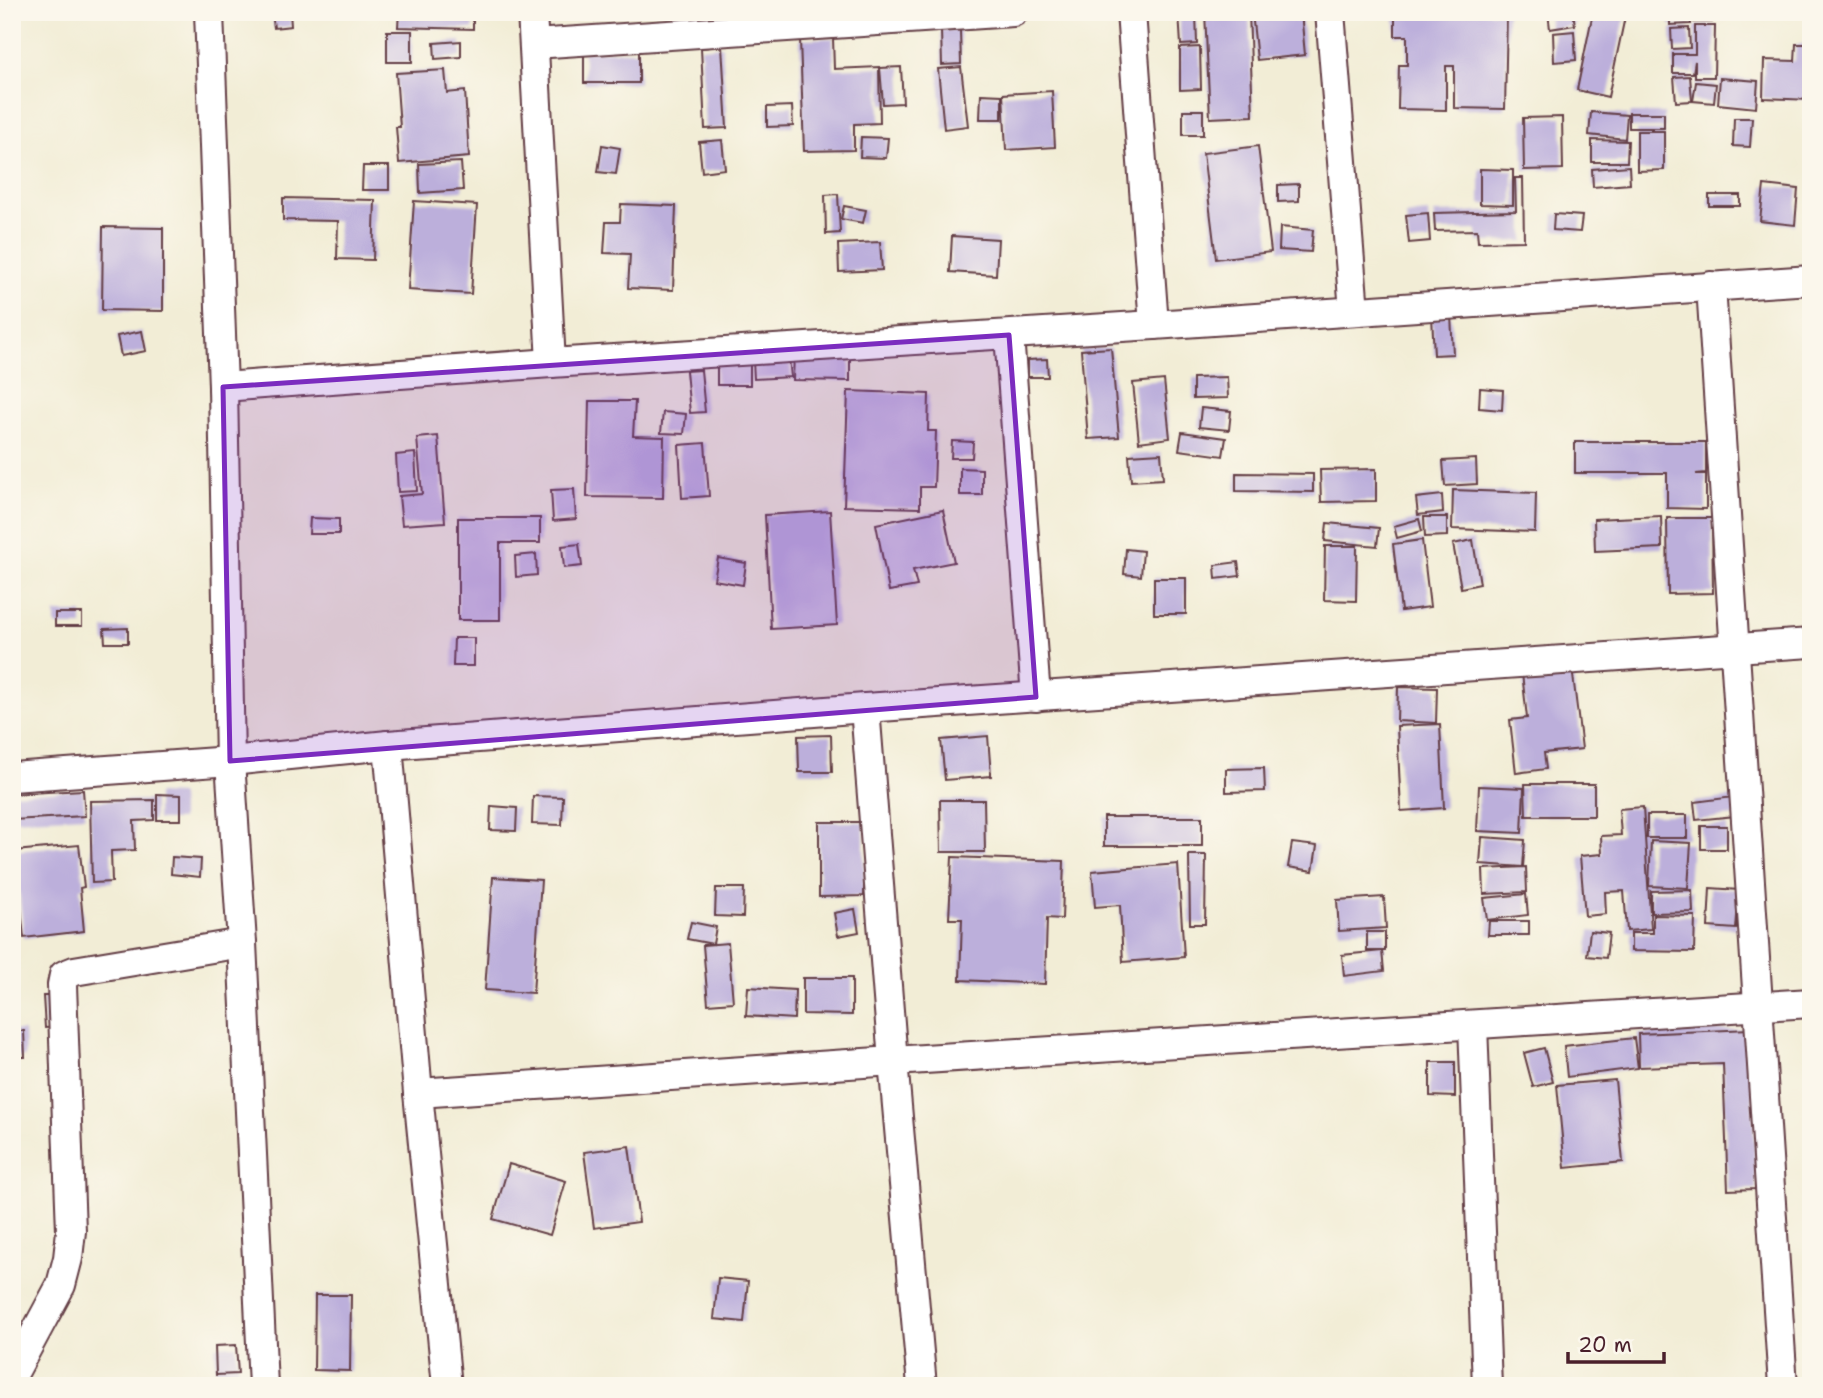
<svg xmlns="http://www.w3.org/2000/svg" width="1823" height="1398" font-family="'Shantell Sans',sans-serif">
<rect width="100%" height="100%" fill="#fbf7ec"/>
<filter id="ink" filterUnits="userSpaceOnUse"><feTurbulence type="fractalNoise" baseFrequency=".0143" numOctaves="2"/><feDisplacementMap in="SourceGraphic" scale="14" xChannelSelector="R" yChannelSelector="G"/><feConvolveMatrix kernelMatrix="1 2 1 2 8 2 1 2 1" color-interpolation-filters="sRGB"/></filter>
<filter id="wash" filterUnits="userSpaceOnUse"><feTurbulence type="fractalNoise" baseFrequency=".00686" numOctaves="4" result="noise"/><feDisplacementMap in="SourceGraphic" scale="28" xChannelSelector="R" yChannelSelector="G"/><feGaussianBlur stdDeviation="1.57" result="paint"/><feColorMatrix in="noise" values="0 0 0 0 0 0 0 0 0 0 0 0 0 0 0 0 0 1.4 0 .05"/><feComposite in="paint" operator="in"/></filter>
<g filter="url(#wash)">
<rect width="100%" height="100%" fill="#f2edd6"/>
<g id="blocks">
<g fill="#bcafdb">
<polygon points="272,12 290,12 291,26 274,28"/>
<polygon points="399,12 473,12 473,29 398,27"/>
<polygon points="1205,12 1249,12 1253,116 1210,118"/>
<polygon points="1252,12 1301,12 1305,55 1257,60"/>
<polygon points="1395,12 1507,12 1505,109 1454,108 1454,66 1446,66 1446,110 1398,109 1399,65 1407,65 1407,36 1395,36"/>
<polygon points="1548,12 1573,12 1575,25 1550,29"/>
<polygon points="1593,12 1626,12 1608,97 1577,90"/>
<polygon points="1670,12 1690,12 1691,24 1670,25"/>
<rect x="1694" y="12" width="18" height="10"/>
<polygon points="1179,13 1196,13 1197,44 1181,45"/>
<polygon points="1695,26 1715,26 1714,77 1695,77 1695,61 1693,73 1673,73 1673,54 1695,54"/>
<polygon points="1689,28 1690,48 1672,49 1671,29"/>
<polygon points="941,30 960,30 961,64 942,65"/>
<rect x="387" y="31" width="25" height="31"/>
<polygon points="1574,31 1576,60 1554,62 1553,33"/>
<polygon points="833,38 834,69 879,67 880,123 854,124 854,150 804,151 800,39"/>
<polygon points="461,41 461,57 435,59 434,43"/>
<polygon points="1796,44 1811,44 1811,100 1763,98 1764,60 1795,61"/>
<polygon points="722,46 727,128 705,129 701,48"/>
<polygon points="1200,47 1201,89 1180,90 1180,48"/>
<rect x="584" y="51" width="55" height="32"/>
<polygon points="901,67 903,103 883,104 880,68"/>
<polygon points="961,67 968,126 944,129 938,69"/>
<polygon points="445,70 447,93 465,91 469,157 399,163 396,127 400,127 396,73"/>
<polygon points="1690,76 1692,101 1676,102 1674,77"/>
<polygon points="1720,78 1758,81 1756,108 1718,104"/>
<polygon points="1696,82 1716,84 1714,103 1693,101"/>
<polygon points="1052,91 1055,147 1006,150 1003,94"/>
<polygon points="981,94 1002,95 1002,119 980,119"/>
<polygon points="792,106 793,126 767,127 767,107"/>
<rect x="1183" y="110" width="20" height="25"/>
<polygon points="1591,112 1627,115 1625,139 1589,135"/>
<rect x="1629" y="113" width="35" height="15"/>
<polygon points="1562,117 1563,169 1524,170 1523,118"/>
<polygon points="1734,118 1752,118 1750,147 1733,146"/>
<polygon points="1637,131 1664,131 1664,170 1637,171"/>
<polygon points="861,137 888,138 886,158 860,157"/>
<polygon points="722,140 725,169 702,172 699,142"/>
<polygon points="1592,140 1628,141 1627,162 1592,162"/>
<polygon points="602,145 620,148 616,174 598,172"/>
<polygon points="1258,146 1271,252 1216,259 1203,153"/>
<polygon points="461,162 463,190 420,193 419,164"/>
<polygon points="363,166 389,166 389,190 362,190"/>
<polygon points="1629,166 1630,184 1593,187 1592,169"/>
<polygon points="1480,169 1513,170 1513,205 1480,204"/>
<polygon points="1515,178 1523,178 1524,241 1478,242 1477,230 1435,231 1434,213 1516,211"/>
<polygon points="1299,184 1299,201 1278,202 1278,185"/>
<polygon points="1764,185 1798,189 1795,225 1760,221"/>
<polygon points="838,194 840,233 826,234 825,195"/>
<rect x="1709" y="195" width="31" height="11"/>
<polygon points="283,198 375,200 373,260 337,259 338,221 283,220"/>
<polygon points="414,201 477,205 471,294 408,290"/>
<polygon points="621,204 676,206 673,290 628,288 630,254 604,253 606,222 620,222"/>
<polygon points="844,206 866,210 863,223 841,219"/>
<polygon points="1428,213 1430,241 1409,243 1406,215"/>
<polygon points="1554,214 1582,216 1580,232 1553,230"/>
<polygon points="103,227 163,228 163,311 102,310"/>
<polygon points="1280,227 1313,230 1311,252 1279,250"/>
<polygon points="952,236 998,239 996,275 950,272"/>
<polygon points="880,242 882,270 839,272 838,244"/>
<polygon points="1451,315 1453,354 1434,355 1432,316"/>
<polygon points="142,331 146,351 121,356 117,336"/>
<polygon points="1111,348 1119,437 1088,439 1081,350"/>
<polygon points="794,354 850,356 850,381 793,380"/>
<polygon points="789,358 791,377 754,379 753,360"/>
<polygon points="1047,359 1048,377 1028,377 1028,360"/>
<polygon points="717,360 750,361 750,385 717,385"/>
<polygon points="701,370 705,412 690,413 686,371"/>
<polygon points="1227,377 1228,398 1193,399 1193,378"/>
<polygon points="1164,380 1170,438 1139,442 1133,383"/>
<polygon points="1480,388 1503,390 1502,410 1479,408"/>
<polygon points="848,391 929,394 928,431 936,431 934,487 920,487 920,508 844,506"/>
<polygon points="589,401 635,401 633,436 664,437 663,498 587,497"/>
<polygon points="1201,408 1231,411 1229,430 1199,427"/>
<polygon points="663,412 686,414 684,434 661,433"/>
<polygon points="1182,432 1226,438 1223,456 1179,450"/>
<polygon points="438,436 445,522 402,525 399,496 422,494 417,438"/>
<polygon points="952,441 973,442 972,458 951,458"/>
<polygon points="1575,442 1706,442 1706,473 1696,474 1706,474 1706,509 1667,508 1667,473 1575,473"/>
<polygon points="705,443 709,496 682,498 679,445"/>
<polygon points="415,453 417,491 398,492 396,455"/>
<polygon points="1161,453 1163,479 1131,481 1129,455"/>
<polygon points="1476,459 1477,484 1445,486 1443,461"/>
<polygon points="960,468 982,469 982,495 960,495"/>
<polygon points="1376,469 1376,501 1321,502 1320,470"/>
<polygon points="1236,473 1313,474 1313,492 1236,491"/>
<polygon points="574,489 576,519 553,521 551,490"/>
<polygon points="1453,490 1536,493 1535,532 1452,529"/>
<polygon points="1442,495 1443,512 1418,515 1416,498"/>
<polygon points="943,510 954,562 913,570 917,586 889,591 876,524"/>
<polygon points="830,511 837,625 771,629 765,515"/>
<polygon points="1661,516 1662,548 1595,551 1594,519"/>
<polygon points="1424,517 1447,517 1447,536 1425,537"/>
<polygon points="310,518 339,519 339,534 309,534"/>
<polygon points="458,518 540,518 540,543 500,543 500,620 458,620"/>
<polygon points="1667,518 1712,518 1713,593 1668,594"/>
<polygon points="1419,519 1422,531 1397,538 1394,526"/>
<polygon points="1327,523 1379,528 1377,546 1325,541"/>
<polygon points="1422,540 1430,607 1401,611 1393,544"/>
<polygon points="1473,540 1480,584 1461,588 1453,544"/>
<polygon points="579,544 582,566 564,568 562,546"/>
<polygon points="1325,546 1357,546 1356,601 1324,600"/>
<polygon points="1126,549 1143,551 1141,576 1124,574"/>
<polygon points="536,554 537,575 516,577 515,556"/>
<polygon points="718,558 746,563 743,585 714,580"/>
<polygon points="1238,562 1240,576 1216,579 1215,565"/>
<rect x="1154" y="578" width="32" height="36"/>
<rect x="55" y="613" width="27" height="13"/>
<polygon points="128,628 128,643 105,643 104,629"/>
<polygon points="454,638 474,638 474,666 453,666"/>
<polygon points="1572,667 1582,749 1544,753 1546,769 1516,773 1510,720 1527,718 1522,673"/>
<polygon points="1398,687 1437,688 1436,723 1397,721"/>
<polygon points="1440,724 1444,808 1401,811 1397,726"/>
<polygon points="831,735 832,772 799,772 798,736"/>
<polygon points="988,736 991,776 945,780 941,740"/>
<polygon points="1264,768 1265,791 1226,792 1226,769"/>
<polygon points="1525,784 1594,784 1594,816 1526,816"/>
<polygon points="1479,786 1524,788 1522,833 1477,831"/>
<polygon points="83,790 85,816 12,820 12,794"/>
<polygon points="157,794 181,795 181,820 157,820"/>
<polygon points="533,796 563,797 562,825 532,824"/>
<polygon points="1733,797 1735,816 1696,820 1694,802"/>
<polygon points="154,800 154,820 134,821 135,850 111,851 112,882 92,883 90,801"/>
<polygon points="940,800 984,800 985,852 941,852"/>
<polygon points="491,806 517,808 516,831 490,830"/>
<polygon points="1643,807 1651,929 1627,931 1624,891 1605,892 1606,914 1585,916 1580,856 1602,854 1601,836 1621,835 1619,809"/>
<rect x="1647" y="815" width="40" height="23"/>
<rect x="1104" y="817" width="98" height="29"/>
<polygon points="819,822 864,822 864,896 819,897"/>
<rect x="1701" y="826" width="26" height="23"/>
<polygon points="1482,837 1525,840 1523,867 1480,864"/>
<polygon points="1651,841 1691,843 1688,888 1649,886"/>
<polygon points="1292,843 1317,846 1313,871 1288,867"/>
<polygon points="79,845 84,887 80,888 84,931 24,938 15,851"/>
<polygon points="1189,855 1206,855 1205,924 1190,924"/>
<polygon points="172,857 201,859 200,877 171,874"/>
<polygon points="952,857 1064,861 1062,919 1047,918 1045,984 960,980 962,919 949,919"/>
<polygon points="1178,864 1184,957 1123,962 1120,905 1095,907 1092,871"/>
<polygon points="1526,867 1527,892 1484,894 1483,869"/>
<polygon points="493,877 541,880 533,993 485,990"/>
<polygon points="716,888 744,888 743,917 715,916"/>
<polygon points="1710,888 1739,890 1736,929 1708,927"/>
<polygon points="1692,890 1693,912 1651,913 1651,891"/>
<polygon points="1526,894 1528,915 1487,920 1484,898"/>
<polygon points="1384,897 1386,928 1339,931 1337,900"/>
<polygon points="855,909 859,932 838,936 834,913"/>
<polygon points="1653,915 1695,916 1694,952 1631,951 1631,933 1653,933"/>
<polygon points="1489,921 1529,921 1529,935 1488,935"/>
<polygon points="691,922 716,927 713,944 687,939"/>
<polygon points="1590,931 1609,933 1606,958 1587,956"/>
<rect x="1367" y="932" width="18" height="19"/>
<polygon points="728,943 733,1002 708,1004 703,945"/>
<polygon points="1382,951 1384,971 1344,976 1342,955"/>
<polygon points="803,978 852,978 852,1015 803,1014"/>
<polygon points="748,987 795,990 794,1019 746,1016"/>
<polygon points="43,996 60,996 62,1027 45,1028"/>
<polygon points="1750,1029 1756,1189 1728,1190 1723,1064 1639,1067 1638,1034"/>
<polygon points="12,1031 24,1031 25,1057 12,1057"/>
<polygon points="1634,1038 1638,1068 1567,1077 1564,1046"/>
<polygon points="1544,1048 1553,1082 1533,1087 1524,1053"/>
<polygon points="1430,1062 1455,1062 1455,1097 1430,1096"/>
<polygon points="1615,1080 1623,1162 1565,1168 1557,1085"/>
<polygon points="629,1146 639,1222 594,1228 584,1152"/>
<polygon points="509,1164 566,1181 550,1235 493,1219"/>
<polygon points="718,1278 748,1281 744,1322 714,1319"/>
<polygon points="315,1295 351,1295 350,1371 314,1370"/>
<polygon points="236,1345 238,1374 216,1375 215,1346"/>
</g>
</g>
</g>
<g filter="url(#ink)">
<use href="#blocks" fill-opacity="0" stroke="#633e45" stroke-width="2"/>
<g fill="none" stroke-linecap="round" stroke-linejoin="round">
<defs>
<g id="minor">
<polyline points="209,12 223,387 230,761 242,943 263,1386"/>
<polyline points="532,12 551,363"/>
<polyline points="1131,12 1154,325"/>
<polyline points="1330,12 1354,311"/>
<polyline points="534,44 1013,12"/>
<polyline points="1711,286 1783,1386"/>
<polyline points="1009,335 1036,697"/>
<polyline points="223,387 551,363 1154,325 1811,280"/>
<polyline points="865,708 893,1061 922,1386"/>
<polyline points="388,745 418,1093 447,1386"/>
<polyline points="12,777 230,761 388,745 865,708 1811,643"/>
<polyline points="1473,1025 1487,1386"/>
<polyline points="418,1093 893,1061 1811,1003"/>
<polyline points="12,1376 61,1285 68,1258 71,1231 62,985 64,975 74,971 242,943"/>
</g>
</defs>
<use href="#minor" stroke="#633e45" stroke-width="32"/>
<use href="#minor" stroke="#fff" stroke-width="28"/>
</g>
</g>
<path fill="#7b2cbf" fill-opacity="0.2" stroke="#7b2cbf" stroke-width="5" stroke-linejoin="round" d="M1009,335l27,362 -806,64 -7,-374z"/>
<rect width="1823" height="1398" fill="none" stroke="#fbf7ec" stroke-width="42"/>
<path d="M1568 1352v10h96v-10" fill="none" stroke="#4a1f2b" stroke-width="3.5"/>
<text x="1578" y="1352" font-size="21" fill="#4a1f2b" stroke="#fbf7ec" stroke-width="5" paint-order="stroke">20 m</text>
</svg>
